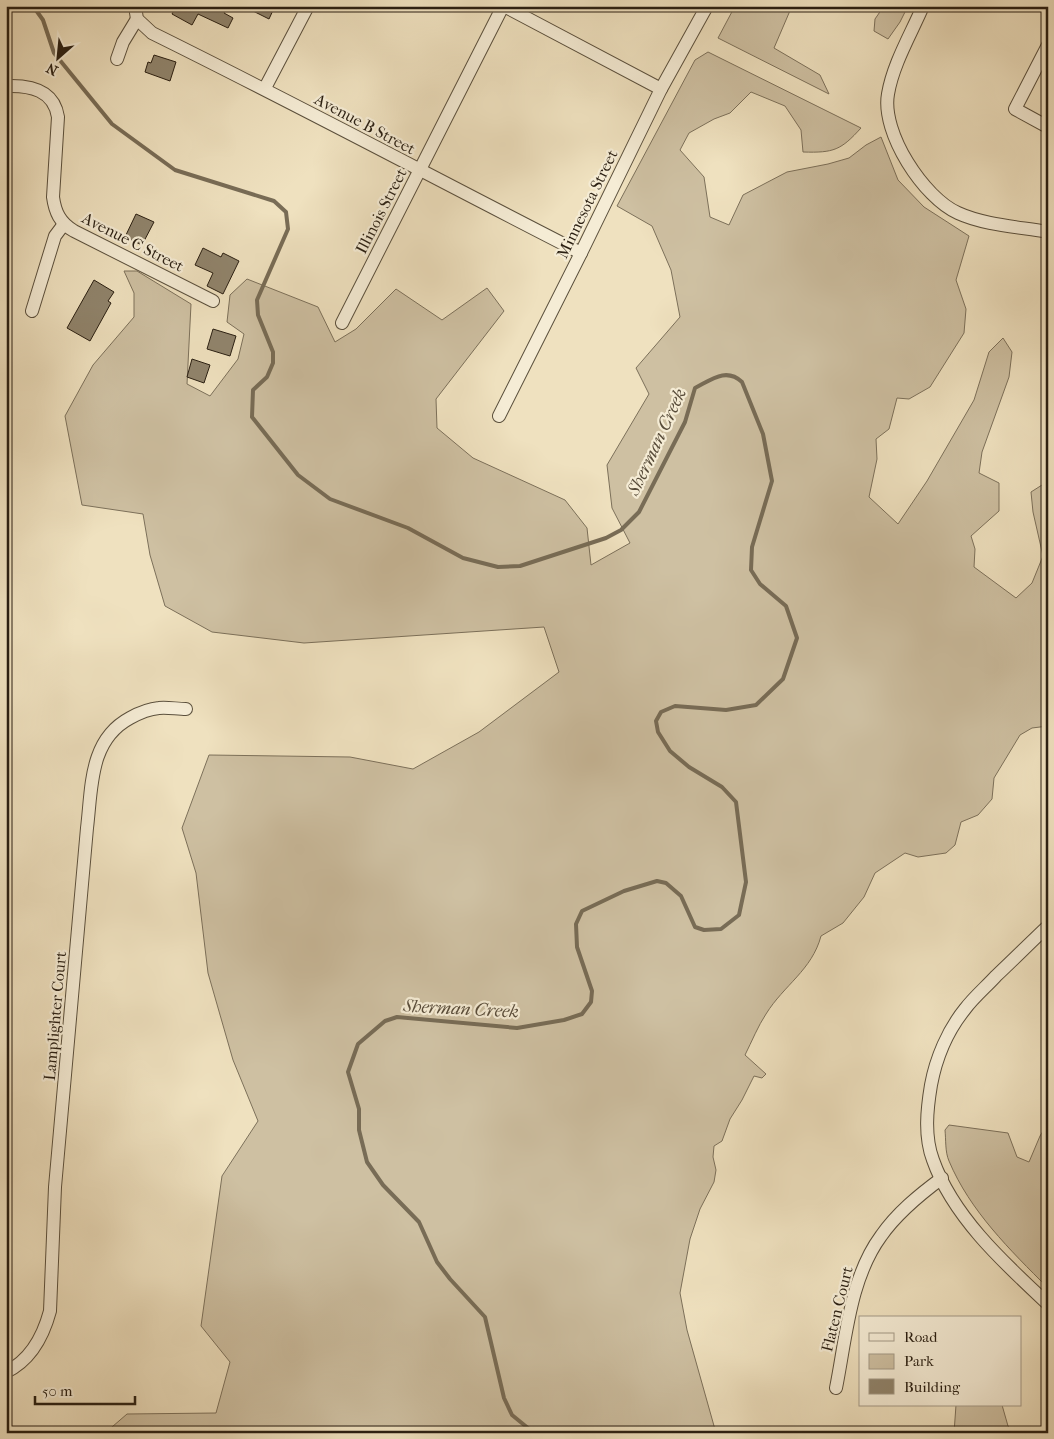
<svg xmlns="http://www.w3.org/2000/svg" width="1054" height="1439" font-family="'IM FELL French Canon',serif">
<rect width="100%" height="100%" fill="#efe1bf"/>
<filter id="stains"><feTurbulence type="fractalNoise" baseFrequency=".004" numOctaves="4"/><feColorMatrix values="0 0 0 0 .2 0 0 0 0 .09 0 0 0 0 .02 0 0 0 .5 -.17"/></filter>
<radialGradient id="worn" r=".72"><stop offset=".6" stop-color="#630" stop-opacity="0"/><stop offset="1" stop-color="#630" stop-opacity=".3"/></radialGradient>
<g fill="#cec0a2" stroke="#7c705a">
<polygon points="735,6 792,6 774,48 820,75 829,94 718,38"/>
<polygon points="884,6 908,6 900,22 888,39 874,31 875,19"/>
<path d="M708,52l153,76c-20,22 -27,25 -58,24l-2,-22 -16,-24 -34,-14 -21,21 -16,6 -25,14 -9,17 24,27 6,40 19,8 14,-30 44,-23 41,-8 21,-6 17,-13 15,-8 17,43 26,27 45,29 -13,44 10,29 -2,24 -34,54 -21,12 -12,-1 -8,31 -13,10 1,20 -8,38 29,27 29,-43 47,-81 15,-48 14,-14 9,14 -3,25 -27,75 -3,21 20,10v28l-28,25 4,13 -1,18 42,31 16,-15 11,-27 -10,-44 -2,-20 11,-7 6,4v237l-16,2 -12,7 -26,43 -2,21 -14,16 -17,7 -6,23 -9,8 -28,4 -13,-4 -30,20 -11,24 -21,26 -22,13c-9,34 -37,49 -55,78 -8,12 -14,27 -21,41l21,19 -4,4 -8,-2 -12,24 -12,19 -8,22 -8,5 -1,11 3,13 -2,12 -14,27 -10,30 -10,54 7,37 29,103h-611l22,-19 89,-1 14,-51 -29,-36 21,-150 36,-55 -25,-61 -25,-87 -12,-100 -14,-45 27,-73 141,2 63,12 66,-37 80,-60 -15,-45 -240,16 -92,-11 -47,-26 -15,-51 -7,-41 -61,-9 -17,-89 28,-51 41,-48v-24l-10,-22h13l54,33 -4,80 23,12 28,-37 6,-25 -17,-12 3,-27 17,-16 71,28 17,35 21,-13 40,-40 46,31 45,-32 17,23 -68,88 1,29 36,30 92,42 22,28 4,37 39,-22 -18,-35 -5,-43 42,-71 -13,-26 44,-51 -9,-47 -19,-44 -35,-20 78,-146z"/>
<path d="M1048,1123v165c-38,-38 -78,-77 -99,-127 -4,-9 -3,-21 -4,-31l4,-5 59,8 9,24 12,5 11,-26z"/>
<polygon points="956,1405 1002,1405 1008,1426 1014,1433 954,1433"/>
</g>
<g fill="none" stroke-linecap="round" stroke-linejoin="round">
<path stroke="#786c56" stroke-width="4" d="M33,6l10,14 11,33 58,71 63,46 99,31 12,11 2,17 -31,71 1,15 15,37v11l-6,14 -14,13 -1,27 46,58 32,24 78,29 55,30 35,9 22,-1 86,-28 15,-8 18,-18 46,-90 10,-34c16,-8 31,-21 47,-6l21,52 9,47 -20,66 -1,23 9,14 26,22 11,32 -14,41 -27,26 -30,5 -51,-4 -14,6 -5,9 2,11 12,19 19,16 33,20 14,15 10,80 -7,33 -18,14 -17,1 -9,-3 -14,-31 -15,-13 -9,-2 -33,10 -42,20 -6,13 1,23 15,44 -1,11 -9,12 -18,6 -47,8 -120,-11 -12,4 -27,23 -10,28 11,37v21l8,32 16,23 36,37 18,40 13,17 35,38 19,81 8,17 22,18"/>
</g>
<g fill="#90846c" stroke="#2a1f12">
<polygon points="176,6 228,6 224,13 233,18 228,28 198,14 192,25 172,14"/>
<polygon points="243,6 275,6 269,19"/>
<polygon points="154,55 176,62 170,81 145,72 148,62 151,63"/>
<polygon points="136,214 154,222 142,245 125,237"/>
<polygon points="203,248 221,257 223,253 239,261 223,294 207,286 213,273 195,265"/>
<polygon points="94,280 114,292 108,301 111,303 90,341 67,328"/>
<polygon points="213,329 236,336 230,356 207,349"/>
<polygon points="192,359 210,365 204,383 187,377"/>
</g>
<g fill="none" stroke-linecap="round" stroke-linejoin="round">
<defs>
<g id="minor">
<path d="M135,6l2,13 15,14c144,71 286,147 429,220"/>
<polyline points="504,6 661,89"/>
<path d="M923,6c-12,28 -30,58 -35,88 -7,39 36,104 70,119 26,12 62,14 90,19"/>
<polyline points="1048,45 1015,109 1048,127"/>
<polyline points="117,59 123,42 137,19"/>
<path d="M6,86c24,-1 48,4 52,31l-5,80c2,15 7,26 21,34l139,70"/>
<polyline points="265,88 308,6"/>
<polyline points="32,311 55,236 64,224"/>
<polyline points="342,323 503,6"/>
<polyline points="499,416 581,253 661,89 707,6"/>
<path d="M1048,926c-17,16 -34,33 -52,50 -10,11 -22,21 -31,33 -17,21 -29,49 -34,76 -4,24 -7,51 2,75 20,57 72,104 115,144"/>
<path d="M6,1372c25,-12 37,-35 44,-61l5,-124 32,-359c5,-41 2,-88 43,-110 9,-5 18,-9 29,-10 8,-1 18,1 27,1"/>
<path d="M836,1388c10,-50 14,-110 45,-152 16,-23 38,-41 61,-58"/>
</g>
</defs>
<use href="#minor" stroke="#5b503d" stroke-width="14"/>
<use href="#minor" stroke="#f5ecd5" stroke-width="12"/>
</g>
<g text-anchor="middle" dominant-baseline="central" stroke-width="4.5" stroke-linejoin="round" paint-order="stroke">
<g font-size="16" fill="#2a1f12" stroke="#f5ecd5">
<text transform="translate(365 124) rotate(28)">Avenue B Street</text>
<text transform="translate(587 204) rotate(-64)">Minnesota Street</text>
<text transform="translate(381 211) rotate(-63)">Illinois Street</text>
<text transform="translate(133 242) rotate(27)">Avenue C Street</text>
<text transform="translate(55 1016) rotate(-85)">Lamplighter Court</text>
<text transform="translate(837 1309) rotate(-76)">Flaten Court</text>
</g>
<g font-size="18" font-style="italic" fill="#584c3a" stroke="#f5ecd5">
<text transform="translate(657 442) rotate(-65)">Sherman Creek</text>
<text transform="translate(461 1009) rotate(3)">Sherman Creek</text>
</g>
</g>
<rect width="1054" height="1439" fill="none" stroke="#efe1bf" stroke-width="25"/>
<rect x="8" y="8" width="1039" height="1424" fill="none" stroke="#2a1f12" stroke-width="2.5"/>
<rect x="12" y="12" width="1029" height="1414" fill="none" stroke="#2a1f12"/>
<rect x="859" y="1316" width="162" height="90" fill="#f5ecd5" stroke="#a49a87"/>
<rect x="869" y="1333" width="25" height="8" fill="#f5ecd5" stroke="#a49a87"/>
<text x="904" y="1342" font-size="15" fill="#2a1f12">Road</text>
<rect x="869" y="1354" width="25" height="15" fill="#cec0a2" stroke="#a49a87"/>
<text x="904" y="1366" font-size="15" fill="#2a1f12">Park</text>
<rect x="869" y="1379" width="25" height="15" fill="#90846c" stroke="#a49a87"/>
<text x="904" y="1392" font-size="15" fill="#2a1f12">Building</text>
<g transform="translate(58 58) rotate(207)" stroke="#f5ecd5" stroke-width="4" paint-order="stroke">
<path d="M0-4L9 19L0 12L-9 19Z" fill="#2a1f12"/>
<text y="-8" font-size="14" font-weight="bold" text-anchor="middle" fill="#2a1f12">N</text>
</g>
<path d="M35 1396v8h100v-8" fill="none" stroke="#2a1f12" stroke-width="2.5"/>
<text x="42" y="1396" font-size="15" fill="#2a1f12" stroke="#f5ecd5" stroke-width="4" paint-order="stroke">50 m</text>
<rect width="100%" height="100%" filter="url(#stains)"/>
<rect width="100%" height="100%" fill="url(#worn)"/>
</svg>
